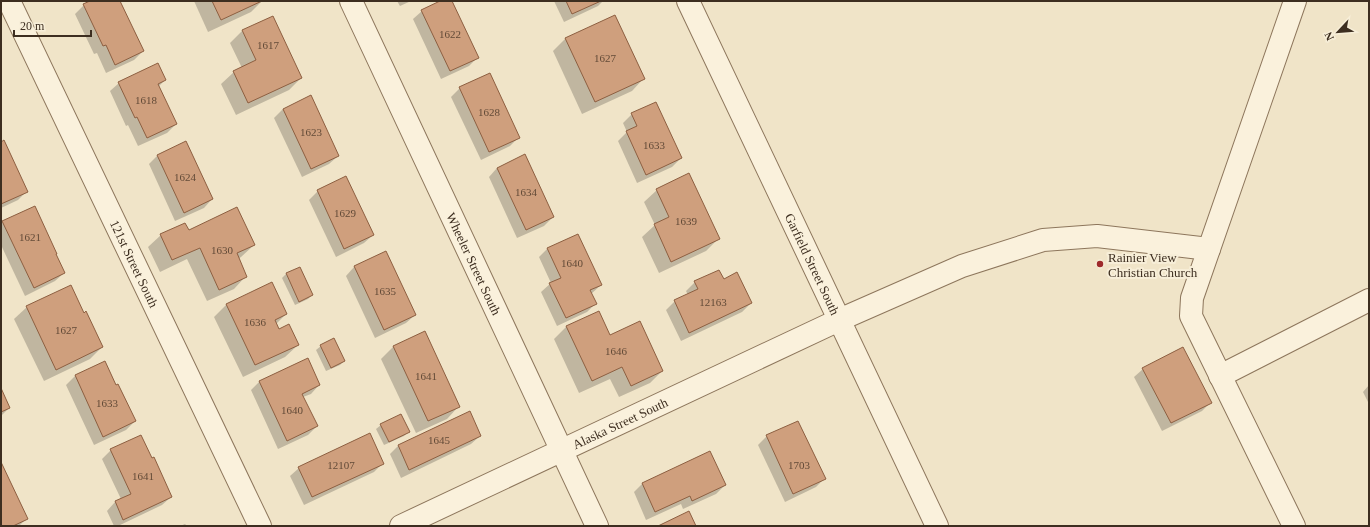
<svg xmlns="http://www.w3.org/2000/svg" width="1370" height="527" font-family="'Times New Roman',serif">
<rect width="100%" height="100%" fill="#f0e4c8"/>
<g fill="#0003">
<polygon points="92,1 119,1 143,51 134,60 106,73 97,53 94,54 75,14 84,5"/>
<polygon points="194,1 262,1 251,12 208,32"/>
<polygon points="397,1 411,1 400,6"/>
<polygon points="443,1 451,1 478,57 469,66 441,79 413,19 422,11"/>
<polygon points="554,1 603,1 598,6 564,22"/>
<polygon points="615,16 644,78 632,91 582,114 553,51 565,39"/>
<polygon points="242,31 301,78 289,90 236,115 221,84 234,72 242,68 230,43"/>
<polygon points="165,80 158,87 176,124 167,133 138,146 128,125 126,126 110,91 119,83"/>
<polygon points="460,88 519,137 510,146 481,160 451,97"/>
<polygon points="311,97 338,156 329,164 302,177 274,118 283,109"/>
<polygon points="632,114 681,158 672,167 637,183 618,141 627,132 623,123"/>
<polygon points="1,143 27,191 18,200 1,208"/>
<polygon points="525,155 553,217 544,226 517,238 489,177 497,168"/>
<polygon points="157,156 212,199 204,208 175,221 149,164"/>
<polygon points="657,190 718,239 706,251 659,273 642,237 655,225 644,202"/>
<polygon points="318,191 373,235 364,243 336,257 309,200"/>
<polygon points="3,221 55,255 64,273 55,281 25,296 1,245 1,223"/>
<polygon points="188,232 254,245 241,257 238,259 246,276 234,289 207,301 187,259 160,272 148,247 161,235"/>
<polygon points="577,235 601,285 591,294 596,303 587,312 557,326 541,292 551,283 539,257 547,249"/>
<polygon points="385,252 415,315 406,323 375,338 346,276 354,267"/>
<polygon points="299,268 312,295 308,299 295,305 282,278 286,274"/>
<polygon points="723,280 751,303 742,312 681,341 666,310 675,301 688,295 686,291 695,282"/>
<polygon points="227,304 286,314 276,324 278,330 298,345 285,357 243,377 214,317"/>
<polygon points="27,307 84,314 102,347 90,359 44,381 14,319"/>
<polygon points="599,312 610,336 662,371 650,383 619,397 610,379 579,393 554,339 566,327"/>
<polygon points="424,332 459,406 447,419 416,433 381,359 393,347"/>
<polygon points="321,346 344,361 340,365 326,371 316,350"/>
<polygon points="105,363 116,387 135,421 126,430 94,445 66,385 75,376"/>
<polygon points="1143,369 1211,402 1202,411 1162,431 1134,377"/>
<polygon points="260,381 319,385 311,394 303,397 317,426 308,435 278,449 251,390"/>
<polygon points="1369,385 1369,404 1363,392"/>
<polygon points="1,391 9,408 1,416"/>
<polygon points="381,425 408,432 404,436 384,445 376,429"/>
<polygon points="480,436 471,444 401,478 390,454 398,446"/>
<polygon points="767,436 825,478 816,487 785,502 758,445"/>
<polygon points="111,450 171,497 162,505 118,526 114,526 107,511 115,502 121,499 102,459"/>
<polygon points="383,463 374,472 304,505 290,476 299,468"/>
<polygon points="1,465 26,519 19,526 1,526"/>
<polygon points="642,484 725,485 716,494 683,509 681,504 646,520 634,492"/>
<polygon points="185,524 187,526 180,526"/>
</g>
<g fill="#cf9f7d" stroke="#8d5f41">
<polygon points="90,1 120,1 144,51 115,65 106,45 103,46 83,4"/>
<polygon points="212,1 262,1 221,20"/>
<polygon points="440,1 452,1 479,58 450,71 421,10"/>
<polygon points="566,1 601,1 572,14"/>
<polygon points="615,15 645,79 595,102 565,38"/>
<polygon points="273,16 302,78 248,103 233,71 256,60 242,30"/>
<polygon points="158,63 166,80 158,84 177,124 147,138 137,117 135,118 118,82"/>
<polygon points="490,73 520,138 489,152 459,87"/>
<polygon points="311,95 339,156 311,169 283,109"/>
<polygon points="656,102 682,158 646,175 626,131 637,126 631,113"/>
<polygon points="4,140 28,192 1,204 1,142"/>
<polygon points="186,141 213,199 184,213 157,155"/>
<polygon points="525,154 554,217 526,230 497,168"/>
<polygon points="689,173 720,239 671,262 654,224 669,217 656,189"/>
<polygon points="346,176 374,235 344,249 317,190"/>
<polygon points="35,206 57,254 56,254 65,273 34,288 2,221"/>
<polygon points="237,207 255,245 237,253 247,277 219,290 200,248 172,260 160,234 185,223 189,230"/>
<polygon points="578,234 602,285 590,290 597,304 566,318 549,283 561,278 547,248"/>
<polygon points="386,251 416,315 384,330 354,266"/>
<polygon points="300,267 313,295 299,302 286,273"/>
<polygon points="719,270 724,279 737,272 752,303 689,333 674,300 698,289 694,281"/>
<polygon points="272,282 287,314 275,320 279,329 289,324 299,345 255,365 226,304"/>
<polygon points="71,285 84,313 86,311 103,347 56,370 26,306"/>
<polygon points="599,311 610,335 640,321 663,371 631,386 622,367 592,381 566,326"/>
<polygon points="425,331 460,407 428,421 393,346"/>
<polygon points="334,338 345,361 331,368 320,345"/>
<polygon points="1183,347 1212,403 1171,423 1142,368"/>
<polygon points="308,358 320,385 302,394 318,426 287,441 259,381"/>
<polygon points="105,361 116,385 118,384 136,421 103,437 75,375"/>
<polygon points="1,388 10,408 1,412"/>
<polygon points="470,411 481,436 409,470 398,445"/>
<polygon points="401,414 410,432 389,442 380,424"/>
<polygon points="798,421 826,479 793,494 766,435"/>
<polygon points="370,433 384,464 312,497 298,467"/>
<polygon points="141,435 152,458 154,457 172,497 123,520 115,501 131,494 110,449"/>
<polygon points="710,451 726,485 692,501 690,496 655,512 642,483"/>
<polygon points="1,462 28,519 13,526 1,526"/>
<polygon points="689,511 696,526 658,526"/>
</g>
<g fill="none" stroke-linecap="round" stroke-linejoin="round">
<defs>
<g id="minor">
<path id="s1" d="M9,1l251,525"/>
<path id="s2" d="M351,1l246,525"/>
<path id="s3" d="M688,1l249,525"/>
<polyline points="1220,376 1369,300"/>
<path id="s4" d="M401,526l438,-206 123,-54 81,-26 54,-4 112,13"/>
<polyline points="1294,526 1191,316 1192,298 1295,1"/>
</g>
</defs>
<use href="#minor" stroke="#8d765c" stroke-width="24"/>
<use href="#minor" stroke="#faf1dc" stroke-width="22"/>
</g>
<circle fill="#9e2a2b" stroke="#f7eed8" stroke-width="1.5" cx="1100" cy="264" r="4"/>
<g text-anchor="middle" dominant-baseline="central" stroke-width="4" stroke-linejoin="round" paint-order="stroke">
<g font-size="11" fill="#624a37">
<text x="450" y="34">1622</text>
<text x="268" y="45">1617</text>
<text x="605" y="58">1627</text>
<text x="146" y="100">1618</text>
<text x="489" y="112">1628</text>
<text x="311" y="132">1623</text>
<text x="654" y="145">1633</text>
<text x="185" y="177">1624</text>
<text x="526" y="192">1634</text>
<text x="345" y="213">1629</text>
<text x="686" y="221">1639</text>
<text x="30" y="237">1621</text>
<text x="222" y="250">1630</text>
<text x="572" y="263">1640</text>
<text x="385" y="291">1635</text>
<text x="713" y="302">12163</text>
<text x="255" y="322">1636</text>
<text x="66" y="330">1627</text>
<text x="616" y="351">1646</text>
<text x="426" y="376">1641</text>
<text x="107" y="403">1633</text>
<text x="292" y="410">1640</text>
<text x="439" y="440">1645</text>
<text x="341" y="465">12107</text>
<text x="799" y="465">1703</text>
<text x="143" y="476">1641</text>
</g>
<g font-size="13" fill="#3d2e20" stroke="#f7eed8" text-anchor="start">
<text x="1108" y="257">Rainier View<tspan x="1108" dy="15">Christian Church</tspan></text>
</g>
<g font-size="13" fill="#3d2e20" stroke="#f7eed8">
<text stroke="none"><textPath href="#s2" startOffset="290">Wheeler Street South</textPath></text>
<text stroke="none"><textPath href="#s1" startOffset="291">121st Street South</textPath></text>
<text stroke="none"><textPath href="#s3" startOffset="291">Garfield Street South</textPath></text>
<text stroke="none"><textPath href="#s4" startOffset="242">Alaska Street South</textPath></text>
</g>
</g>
<rect width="1370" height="527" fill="none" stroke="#3d2e20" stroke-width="4"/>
<g transform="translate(1338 32) rotate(244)" stroke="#f7eed8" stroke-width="3" paint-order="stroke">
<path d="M0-3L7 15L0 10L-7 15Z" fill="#3d2e20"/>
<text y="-6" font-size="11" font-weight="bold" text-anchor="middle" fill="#3d2e20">N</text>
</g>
<path d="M14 30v6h77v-6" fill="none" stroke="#3d2e20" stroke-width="2"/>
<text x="20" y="30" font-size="12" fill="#3d2e20" stroke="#f7eed8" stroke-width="3" paint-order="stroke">20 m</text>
</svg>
